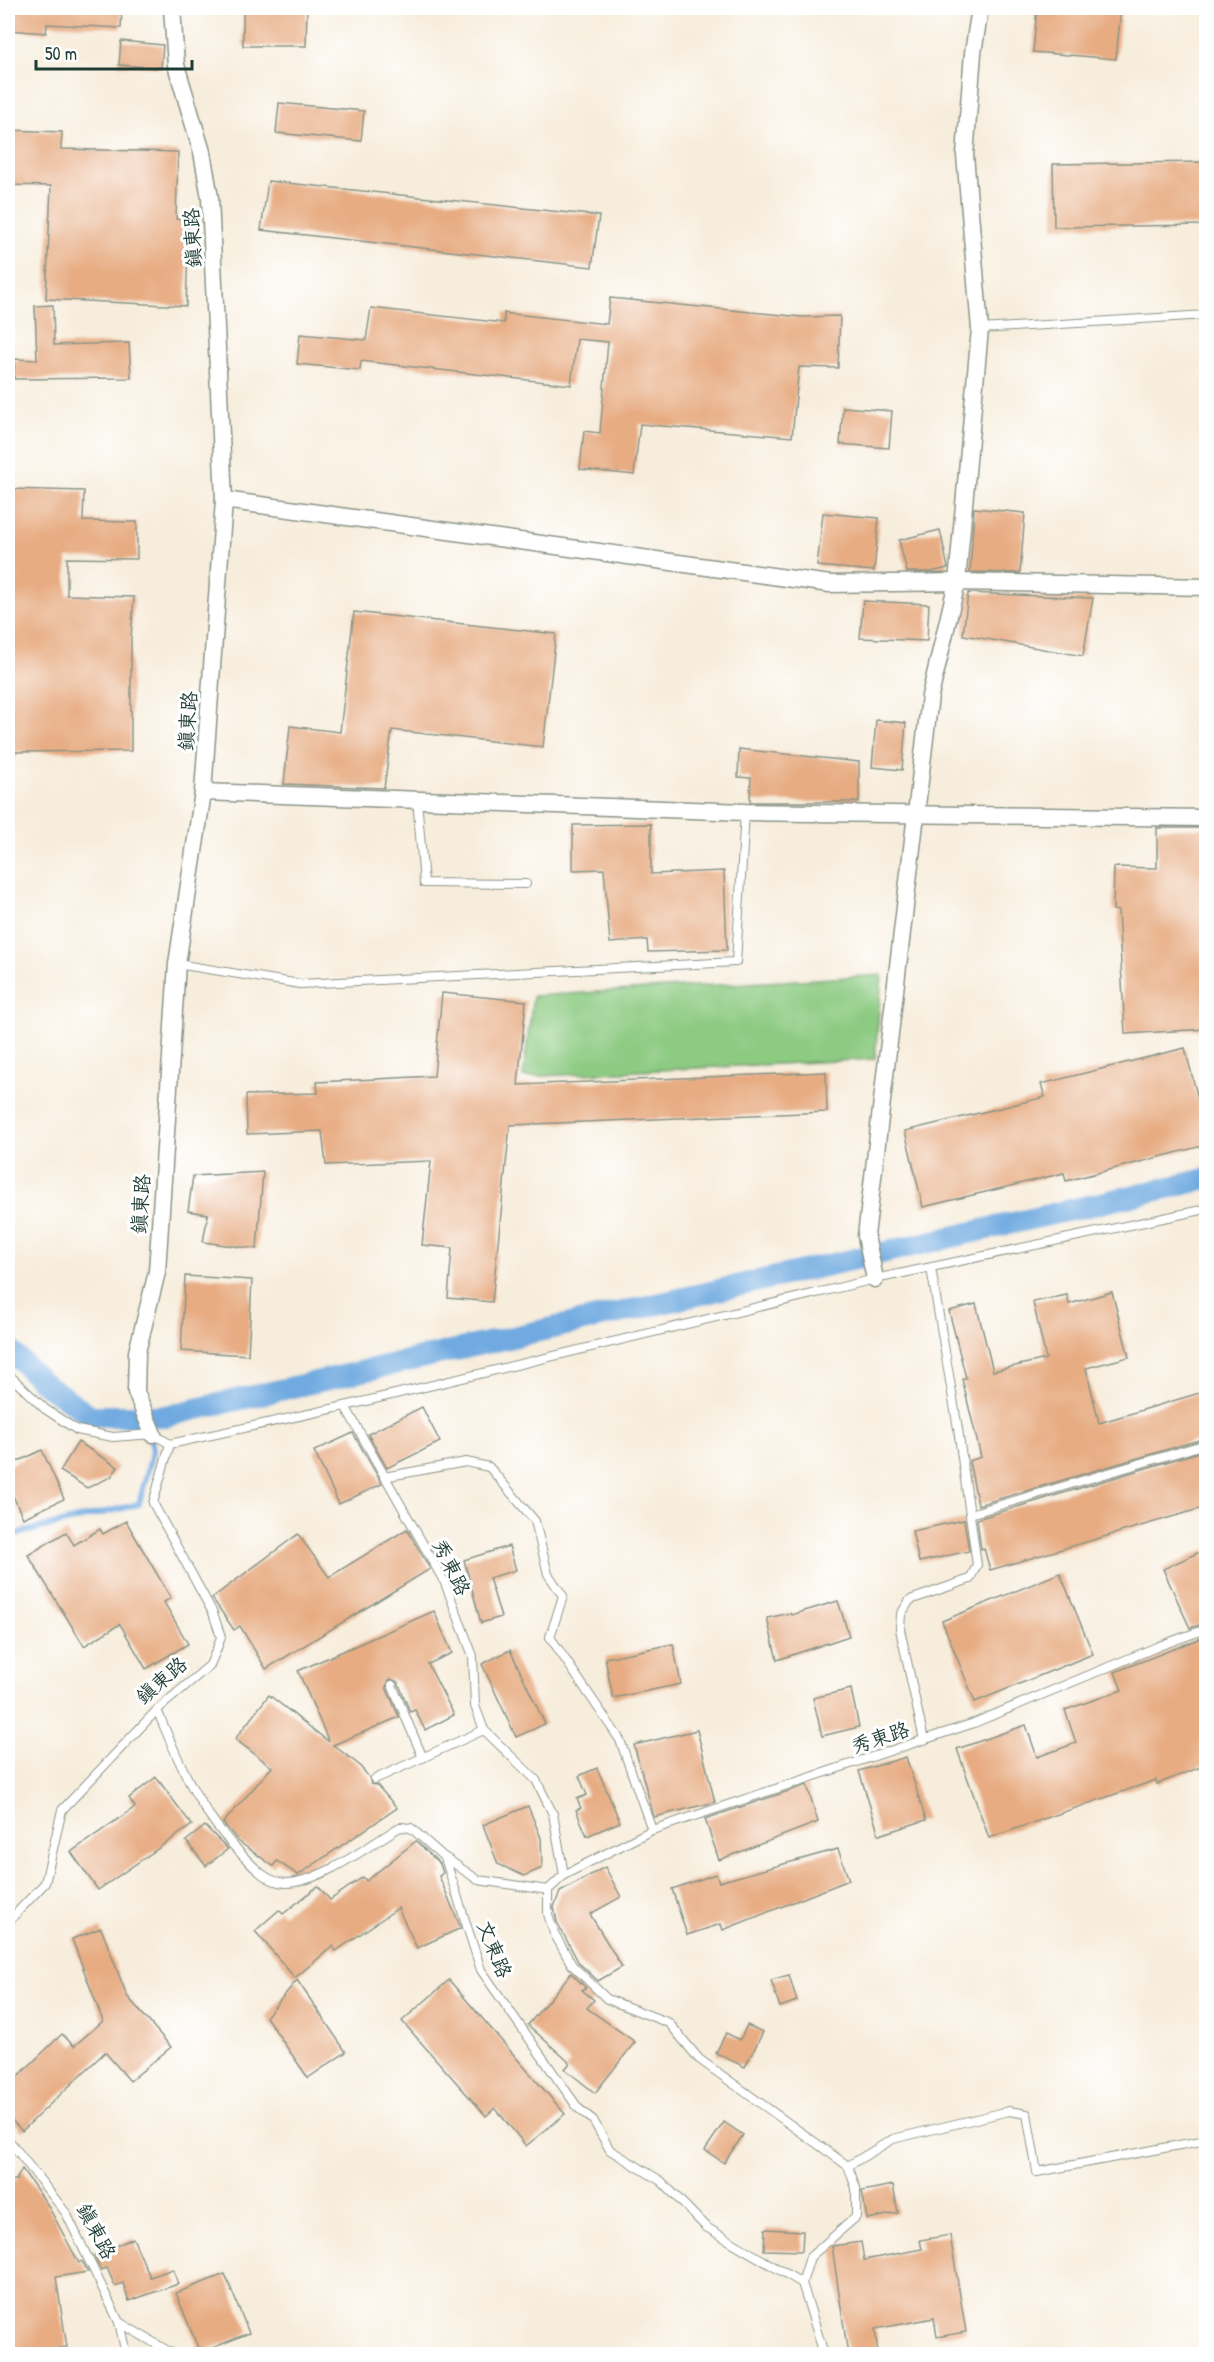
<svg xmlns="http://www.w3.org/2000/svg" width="1214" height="2362" font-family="'Patrick Hand','LXGW WenKai TC',sans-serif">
<rect width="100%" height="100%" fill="#fff"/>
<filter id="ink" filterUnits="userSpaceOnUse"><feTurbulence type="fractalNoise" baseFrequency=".0167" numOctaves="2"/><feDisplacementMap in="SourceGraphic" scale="12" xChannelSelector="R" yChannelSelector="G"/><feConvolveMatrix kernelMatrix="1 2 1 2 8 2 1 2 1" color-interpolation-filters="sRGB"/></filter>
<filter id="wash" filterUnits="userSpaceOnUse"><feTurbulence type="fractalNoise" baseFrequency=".008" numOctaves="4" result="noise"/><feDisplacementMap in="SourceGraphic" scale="24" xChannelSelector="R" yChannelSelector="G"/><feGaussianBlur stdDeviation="1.35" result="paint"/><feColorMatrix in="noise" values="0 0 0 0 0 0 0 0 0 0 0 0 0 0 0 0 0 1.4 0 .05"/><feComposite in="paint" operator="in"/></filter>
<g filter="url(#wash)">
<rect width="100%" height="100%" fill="#f7eddc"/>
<polygon fill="#8dcb82" stroke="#56845b" stroke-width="1.5" points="882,975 875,1059 523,1077 533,996"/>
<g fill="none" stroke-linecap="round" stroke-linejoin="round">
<polyline stroke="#70aae0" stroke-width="6" points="8,1536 139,1504 153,1450 150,1435"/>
<polyline stroke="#70aae0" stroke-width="22" points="8,1348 41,1381 91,1416 166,1416 1206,1179"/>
</g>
<g id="blocks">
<g fill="#e7ac82">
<polygon points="8,8 122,8 121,28 47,24 46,33 8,30"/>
<polygon points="243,8 307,8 306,46 243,46"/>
<polygon points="1037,8 1121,8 1116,59 1033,52"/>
<polygon points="121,41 163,45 161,68 119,65"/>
<polygon points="279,103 364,111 361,141 276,133"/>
<polygon points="8,130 62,132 61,149 178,152 176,219 189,220 186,306 46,299 51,186 8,185"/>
<polygon points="1206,162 1206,225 1054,227 1053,164"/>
<polygon points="268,181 599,216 592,267 261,230"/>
<polygon points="610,298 802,317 840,316 838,368 799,367 792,437 640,424 634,475 580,469 584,431 600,433 608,342 577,339 571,385 361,361 360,370 297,364 300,334 366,340 371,308 504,323 504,313 607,324"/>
<polygon points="53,305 54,345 129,343 131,378 14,379 15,359 37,360 35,306"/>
<polygon points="843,407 892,411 889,448 840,444"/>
<polygon points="8,489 84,491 83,521 137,522 137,559 67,558 67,595 134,597 131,638 131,751 9,752"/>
<polygon points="974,508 1025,513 1020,573 970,572"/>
<polygon points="823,513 879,518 874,571 817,566"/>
<polygon points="940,530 948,568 931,572 907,572 899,540"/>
<polygon points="968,593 1093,598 1083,656 963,635"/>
<polygon points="863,601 929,604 927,641 860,638"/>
<polygon points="354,612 556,634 543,747 392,730 384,788 284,784 290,726 340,732"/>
<polygon points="876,720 906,723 902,770 872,767"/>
<polygon points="739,749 859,762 859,802 750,802 751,778 738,777"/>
<polygon points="651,824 651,874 724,871 727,950 648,952 647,940 610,943 604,869 573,870 573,825"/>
<polygon points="1157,828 1205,828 1206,1029 1125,1034 1118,911 1113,910 1114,867 1157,868"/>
<polygon points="442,993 526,1001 518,1085 826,1072 827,1112 510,1125 492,1302 448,1298 452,1248 422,1245 431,1161 326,1165 322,1131 247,1134 246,1095 318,1093 317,1082 434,1076"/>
<polygon points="1185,1048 1206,1130 1206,1145 1066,1181 1064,1173 923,1207 905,1131 1045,1097 1041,1084"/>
<polygon points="263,1172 257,1249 203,1242 208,1214 188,1211 193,1176"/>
<polygon points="185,1276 252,1280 248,1355 181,1351"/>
<polygon points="1112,1292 1129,1357 1086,1368 1099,1423 1206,1391 1206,1438 978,1505 969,1461 981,1457 962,1379 966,1378 949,1311 976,1304 993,1371 1046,1359 1033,1302 1067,1295 1069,1304"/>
<polygon points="422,1407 440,1442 387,1468 368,1434"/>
<polygon points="353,1433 382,1484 339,1504 314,1451"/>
<polygon points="78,1442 118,1467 111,1477 87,1488 60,1471"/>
<polygon points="42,1450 64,1499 23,1518 8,1485 8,1466"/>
<polygon points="1206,1450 1206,1507 990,1570 984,1548 981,1549 977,1519"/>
<polygon points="964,1520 969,1551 919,1562 912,1531"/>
<polygon points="126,1521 171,1598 164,1602 188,1644 146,1669 120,1624 84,1646 28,1555 66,1532 74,1545 100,1529 103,1534"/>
<polygon points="407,1529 430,1569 266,1669 240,1626 234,1630 212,1598 298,1534 329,1577"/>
<polygon points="509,1546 516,1570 489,1578 501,1617 481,1623 464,1560"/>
<polygon points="1206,1549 1206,1623 1190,1628 1163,1569"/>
<polygon points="1060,1573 1093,1654 975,1702 942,1621"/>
<polygon points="838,1601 849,1636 777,1660 767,1618 790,1613 791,1615"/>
<polygon points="434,1611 452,1653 428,1664 454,1715 425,1730 415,1710 410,1712 398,1682 390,1679 386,1687 399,1717 333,1745 358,1764 369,1777 371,1784 377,1785 397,1808 298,1875 277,1861 273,1866 238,1841 223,1823 272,1767 235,1739 269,1695 329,1742 298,1671"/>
<polygon points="1206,1636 1206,1765 1157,1784 1156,1780 989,1838 957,1749 1026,1725 1037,1757 1076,1743 1065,1710 1122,1690 1115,1672"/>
<polygon points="673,1644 681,1684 613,1698 605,1658"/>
<polygon points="510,1650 545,1724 516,1737 482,1664"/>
<polygon points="851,1689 859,1727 822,1736 813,1698"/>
<polygon points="697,1730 715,1802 654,1817 634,1745"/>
<polygon points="906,1757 926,1820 879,1835 859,1771"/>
<polygon points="597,1768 620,1822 587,1836 576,1810 581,1808 577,1799 587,1795 579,1776"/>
<polygon points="156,1777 192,1825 98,1890 71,1852 135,1807 129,1798"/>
<polygon points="807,1785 818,1822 719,1860 705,1819"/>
<polygon points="528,1806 541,1838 542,1868 524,1876 498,1864 483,1825"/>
<polygon points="205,1826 228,1849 206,1866 186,1841"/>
<polygon points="416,1841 440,1864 443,1873 439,1876 461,1928 417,1948 398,1908 336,1951 333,1946 295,1978 255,1931 279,1910 283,1914 318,1886 330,1900 363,1877 366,1881"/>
<polygon points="838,1849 849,1880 723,1930 721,1924 687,1935 672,1889 716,1874 719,1882"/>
<polygon points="605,1867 621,1897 590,1914 622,1967 598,1981 579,1963 557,1922 554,1907 560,1892"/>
<polygon points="101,1928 127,1996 171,2047 130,2081 105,2052 22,2131 8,2116 8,2086 62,2034 74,2046 103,2021 72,1939"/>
<polygon points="571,1973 586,1988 582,1990 594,2000 587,2008 635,2042 595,2093 565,2069 570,2063 528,2025"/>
<polygon points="789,1975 797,2001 780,2007 771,1980"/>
<polygon points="297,1980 346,2052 308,2078 266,2017"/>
<polygon points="449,1980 565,2114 526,2146 495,2108 486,2116 402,2021"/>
<polygon points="747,2025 763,2032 745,2067 716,2053 726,2033 740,2040"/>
<polygon points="724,2122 743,2135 724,2163 705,2150"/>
<polygon points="22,2169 47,2204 79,2263 82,2261 88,2272 56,2277 67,2347 28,2353 28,2351 8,2353 8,2181 16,2180"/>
<polygon points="893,2185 898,2213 867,2219 862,2191"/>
<polygon points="765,2229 803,2231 802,2251 764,2250"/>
<polygon points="950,2235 966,2332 937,2337 934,2318 875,2329 878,2353 848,2355 832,2246 861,2242 864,2260 922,2249 920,2240"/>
<polygon points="133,2238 150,2277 173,2269 178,2284 129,2301 123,2283 115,2286 107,2268 101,2270 94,2256"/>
<polygon points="225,2274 249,2333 200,2353 176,2293"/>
</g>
</g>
</g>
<g filter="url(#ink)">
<use href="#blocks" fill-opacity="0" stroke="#8b9588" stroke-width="1.5"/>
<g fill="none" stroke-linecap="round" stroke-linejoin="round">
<defs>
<g id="lane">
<polyline points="980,329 1206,315"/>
<polyline points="417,799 424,883 526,884"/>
<polyline points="177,964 300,984 736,962 745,812"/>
<polyline points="8,1374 45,1409 77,1430 113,1437 153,1434 170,1444 345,1406 875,1279 1206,1209"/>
<polyline points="345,1406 445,1583 473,1656 475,1706 484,1730 536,1780 553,1814 564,1875 548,1890 548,1914 554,1933 572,1965 607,1999 669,2023 699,2059 848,2166 856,2188 856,2217 810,2257 802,2283"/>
<polyline points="384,1477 466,1462 489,1467 535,1521 548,1574 563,1596 550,1637 620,1740 652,1830"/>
<polyline points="970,1514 1206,1444"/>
<polyline points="392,1685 423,1758"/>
<path d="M157,1710c25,59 41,101 88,148 12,12 22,24 41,25 34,0 85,-39 114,-56l11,1 34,30 36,112 97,138 15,12 17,30 51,31 45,46 96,56 22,71"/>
<polyline points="924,1740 900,1629 901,1614 910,1600 970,1579 977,1565 958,1429 931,1268"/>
<polyline points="375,1779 484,1730"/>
<polyline points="446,1858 478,1880 548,1890"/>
<polyline points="564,1875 652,1830 974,1723 1159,1646 1206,1629"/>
<polyline points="8,1922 45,1883 62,1810 157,1710 210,1665 216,1651 221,1637 213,1613 153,1503 170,1444"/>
<polyline points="8,2139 66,2213 119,2322 126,2354"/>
<polyline points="848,2166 893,2139 1009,2111 1027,2114 1037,2172 1206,2140"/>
<polyline points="119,2322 173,2354"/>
</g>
<g id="street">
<polyline points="224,500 830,584 957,582 1206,587"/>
<polyline points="203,792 745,812 1206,818"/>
<polyline points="875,1279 866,1236 930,696 957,582 980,329 965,155 973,53 980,8"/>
<polyline points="153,1434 136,1392 137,1352 157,1272 177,964 203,792 224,500 210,198 202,152 176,65 172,8"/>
</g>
</defs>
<use href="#lane" stroke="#8b9588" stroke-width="10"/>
<use href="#street" stroke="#8b9588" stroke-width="19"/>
<use href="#lane" stroke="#fff" stroke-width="8"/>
<use href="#street" stroke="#fff" stroke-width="16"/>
</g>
</g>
<g text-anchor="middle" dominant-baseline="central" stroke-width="6" stroke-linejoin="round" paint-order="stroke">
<g font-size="20" fill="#1f3d34" stroke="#fff">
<text transform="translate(192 238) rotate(-93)">鎮東路</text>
<text transform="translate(187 721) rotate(-86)">鎮東路</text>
<text transform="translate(140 1204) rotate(-86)">鎮東路</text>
<text transform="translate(452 1567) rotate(64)">秀東路</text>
<text transform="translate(161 1680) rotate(-41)">鎮東路</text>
<text transform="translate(880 1737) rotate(-18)">秀東路</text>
<text transform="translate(495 1949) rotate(68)">文東路</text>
<text transform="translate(97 2231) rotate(62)">鎮東路</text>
</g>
</g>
<rect width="1214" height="2362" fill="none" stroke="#fff" stroke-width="30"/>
<path d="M36 60v9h156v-9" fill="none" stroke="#1f3d34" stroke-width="3"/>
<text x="45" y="60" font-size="18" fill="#1f3d34" stroke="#ffffff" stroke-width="4.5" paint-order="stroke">50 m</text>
</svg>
